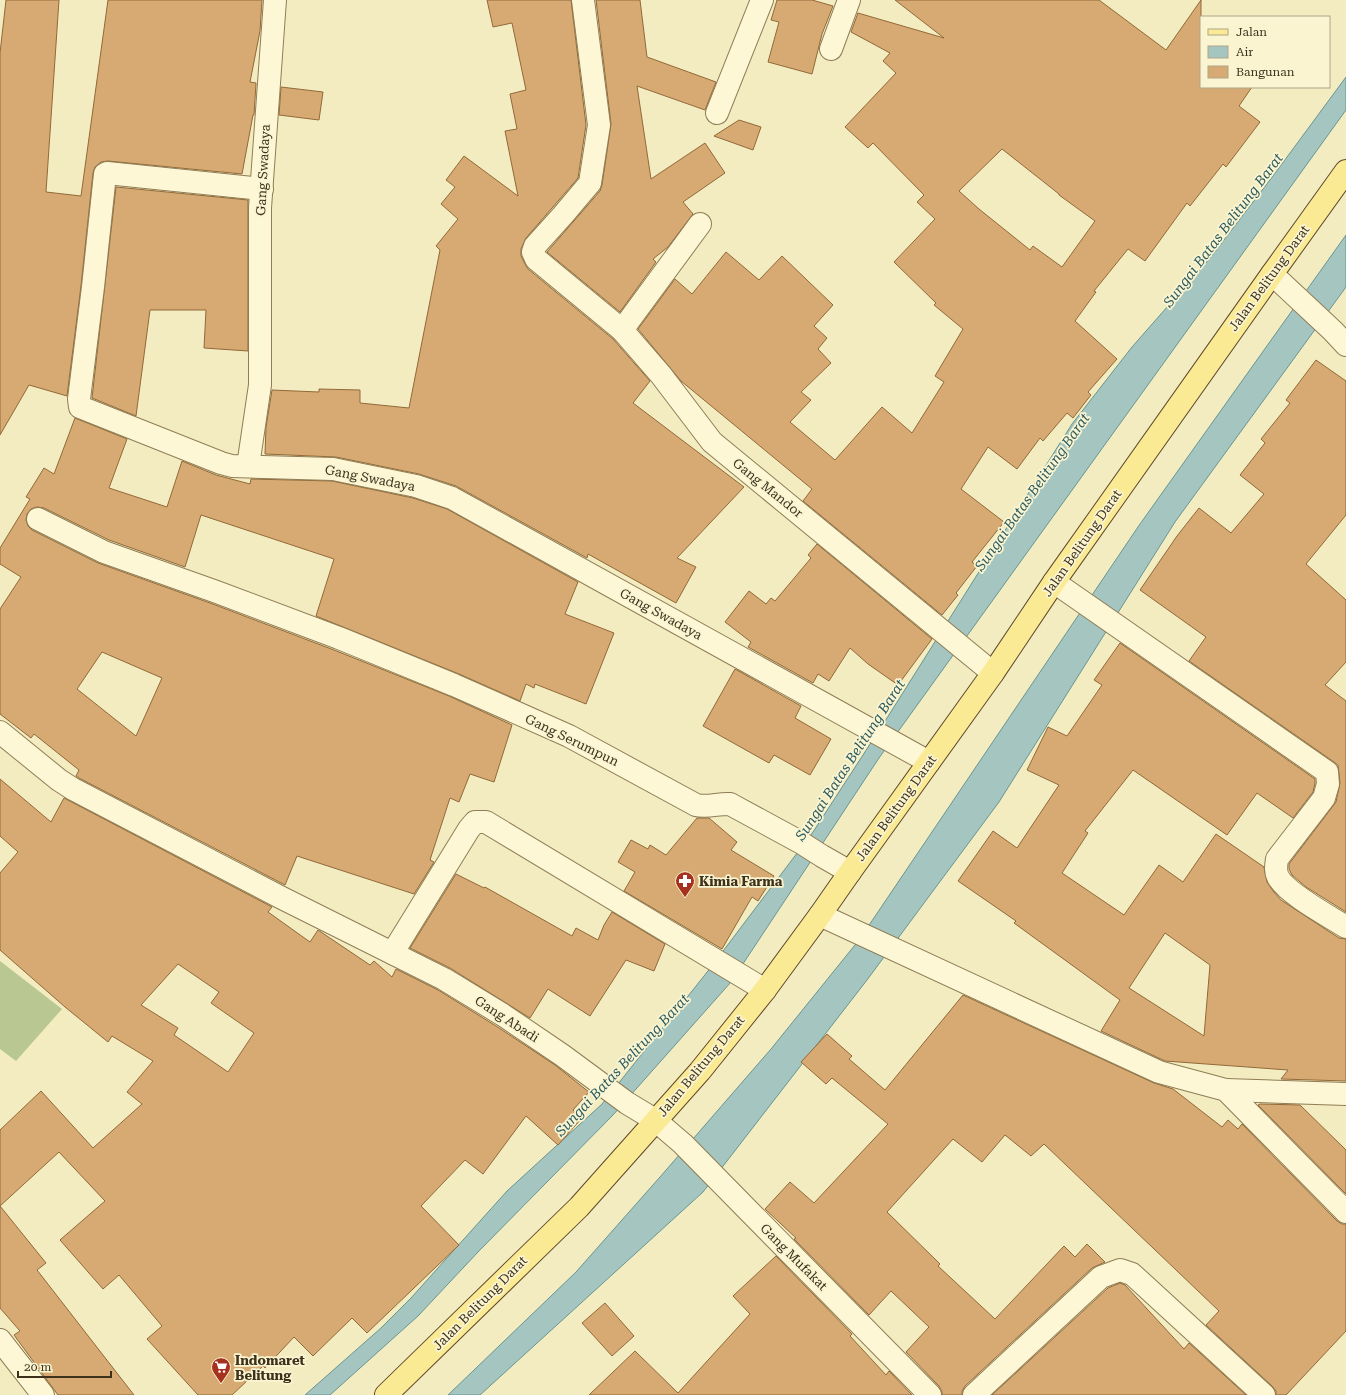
<svg xmlns="http://www.w3.org/2000/svg" width="1346" height="1395" font-family="'Roboto Serif',serif">
<rect width="100%" height="100%" fill="#f3ecc1"/>
<polygon fill="#b9c793" points="0,961 62,1009 16,1061 0,1049"/>
<g fill="#a4c5c0" stroke="#699590">
<polygon points="1346,77 1346,110 879,758 731,982 613,1115 479,1251 418,1316 330,1395 305,1395 381,1328 411,1298 507,1191 602,1104 708,971 813,832 887,718 1072,424 1132,347 1211,257 1276,172"/>
<polygon points="1346,235 1346,287 1175,522 999,802 867,980 703,1192 480,1395 448,1395 576,1272 660,1177 771,1049 859,940 1140,524"/>
</g>
<g fill="#d6aa72" stroke="#926938" fill-rule="evenodd">
<polygon points="6,0 59,0 46,192 81,196 108,0 262,0 260,31 250,82 256,83 254,115 253,115 242,174 108,161 101,162 95,167 93,173 81,286 67,396 29,385 0,435 0,53"/>
<polygon points="487,0 571,0 586,125 578,178 526,238 521,249 521,256 525,264 528,269 613,339 650,381 633,403 744,487 677,558 696,567 676,603 588,554 587,558 456,486 419,474 336,457 265,454 266,427 272,390 319,392 319,389 360,390 360,403 409,408 440,250 436,246 458,219 441,204 455,187 446,180 464,156 518,196 505,131 517,129 510,94 526,90 512,23 493,27"/>
<polygon points="596,0 640,0 647,57 716,82 705,110 637,86 651,179 705,143 725,173 683,202 693,214 668,247 653,259 656,262 620,312 547,252 600,191 602,185 611,124"/>
<polygon points="777,0 812,0 833,6 822,34 812,74 768,62 779,22 771,20"/>
<path d="M895,0h204l67,50 35,-50v87h51l-13,19 21,16 -34,45 -3,-3 -33,42 -3,-3 -42,58 -17,-12 -34,42 2,1 -21,29 42,38 -29,33 3,3 -18,23 -6,-5 -24,28 -3,-3 -23,31 -29,-22 -27,42 43,33 -32,40 5,4 -21,27 2,2 -16,20 -139,-114 9,-12 -131,-108 -43,-52 37,-50 17,15 34,-42 33,28 23,-24 51,49 -19,21 13,12 -9,11 13,14 -30,29 10,8 -21,22 45,38 47,-53 30,26 32,-51 -9,-6 28,-47 -29,-24 2,-2 -42,-41 41,-43 -18,-17 7,-7 -51,-52 -5,5 -23,-21 51,-54 -13,-12 7,-8 -39,-21 7,-19 86,25zM1002,149l57,45v1l36,26 -33,46 -29,-21 -3,4 -51,-41 -20,-18z"/>
<polygon points="281,87 323,92 319,120 279,115"/>
<polygon points="739,120 761,127 753,150 714,136"/>
<polygon points="116,187 248,200 248,351 204,348 206,310 150,310 136,416 92,398"/>
<polygon points="1316,360 1346,381 1346,515 1306,564 1346,600 1346,662 1325,685 1346,701 1346,912 1306,887 1292,875 1289,869 1289,864 1336,802 1340,783 1338,765 1334,762 1189,661 1206,637 1140,590 1177,536 1199,508 1231,533 1264,494 1240,475 1265,443 1261,439 1290,403 1286,400"/>
<path d="M75,418l52,21 -18,49 58,19 15,-46 34,14 34,9 1,-5 81,2 81,17 34,11 131,73 -13,32 49,19 -28,71 -51,-20 -1,4 -8,-4 -6,17 -61,-27 -143,-58 18,-57 -133,-44 -16,52 -76,-27 -65,-32 -7,-1 -6,2 -4,5 -1,6 2,6 4,4 66,33 112,40 124,47 115,46 63,29 -18,57 -24,-8 -11,28 -9,-4 -20,62 4,2 -20,32 -117,-38 -12,29 -206,-107 -3,-2 3,-6 -45,-36 -3,4 -31,-24v-105l21,-32 -21,-13v-16l30,-49 -4,-2 18,-29 10,6zM102,652l60,26 -26,58 -59,-47z"/>
<polygon points="817,544 932,639 898,685 868,664 850,648 829,681 818,674 813,683 748,647 751,642 725,622 749,591 766,604 771,598 775,601 811,558 808,555"/>
<path d="M1120,643l195,136v4l-2,9 -20,26 -36,-25 -30,42 -94,-65 -48,61 3,2 -26,40 62,42 35,-50 24,17 33,-48 48,33 3,15 6,9 8,9 32,21 26,17 7,1v142l-65,-2 7,-9 -123,-9 -64,-30 19,-31 -106,-77 2,-2 -58,-40 35,-50 24,17 42,-63 -32,-15 21,-43 19,9 35,-51 -8,-5zM1165,933l45,32 -6,71 -75,-48z"/>
<polygon points="735,669 801,706 795,718 831,739 810,775 774,755 769,763 703,726"/>
<path d="M0,779l51,43 13,-24 208,109 -4,5 42,30 8,-12 52,35 4,-4 18,16 4,-8 42,21 58,36 59,39 34,27 -16,18 9,8 -24,27 -32,-29 -43,58 -18,-14 -44,46 38,39 -92,88 -15,-15 -39,38 -19,-19 -29,31 -2,-2 -31,29h-34l-51,-56 15,-13 -43,-51 -16,14 -43,-49 45,-39 -46,-49 -59,54 46,57 -9,7 97,125h-76l-44,-60 6,-4 -20,-23v-178l41,-39 52,57 49,-44 -15,-12 26,-31 -41,-25 -4,6 -43,-35 -65,-57v-77l18,-21 -18,-16zM178,964l41,28 -8,11 43,30 -26,39 -54,-37 4,-7 -37,-23z"/>
<polygon points="697,818 709,818 737,842 731,850 774,876 758,901 752,897 722,949 624,891 635,872 618,862 631,840 648,849 650,845 666,855"/>
<polygon points="456,874 484,888 485,887 572,936 576,928 598,940 604,925 612,912 665,944 654,971 626,960 590,1016 548,989 530,1018 450,968 410,948"/>
<polygon points="963,995 1154,1083 1173,1089 1222,1127 1228,1120 1238,1129 1242,1124 1337,1221 1342,1224 1346,1224 1346,1331 1286,1395 1276,1395 1276,1391 1272,1386 1206,1325 1219,1311 1044,1144 1031,1156 1005,1135 982,1162 953,1139 887,1212 940,1264 938,1266 995,1319 1064,1246 1075,1257 1087,1244 1105,1262 1092,1268 965,1386 962,1391 962,1395 942,1395 942,1392 939,1386 906,1352 929,1327 891,1291 869,1315 794,1239 796,1238 765,1209 790,1182 814,1203 888,1124 832,1078 826,1084 801,1062 827,1034 852,1056 849,1059 885,1090"/>
<polygon points="1260,1104 1300,1105 1346,1150 1346,1194 1258,1105"/>
<polygon points="776,1256 852,1334 850,1336 886,1375 889,1371 912,1395 589,1395 635,1351 678,1393 750,1314 733,1296"/>
<polygon points="1120,1283 1125,1285 1184,1349 1189,1343 1246,1395 992,1395 1108,1288"/>
<polygon points="605,1303 634,1336 612,1356 582,1323"/>
</g>
<g fill="none" stroke-linecap="round" stroke-linejoin="round">
<defs>
<g id="minor">
<polyline points="583,0 599,125 590,183 563,215 535,246 533,252 536,259 622,330 661,375 712,442 993,673"/>
<polyline points="831,49 849,0"/>
<polyline points="717,113 762,0"/>
<polyline points="262,189 107,173 105,174 93,287 79,399 80,407 221,463 232,466 333,469 416,486 452,498 929,762"/>
<polyline points="1272,274 1333,331 1346,345"/>
<polyline points="622,330 700,224"/>
<polyline points="248,466 260,385 260,208 275,0"/>
<path d="M38,519l66,33 110,39 125,47 115,47 115,51 127,69c12,3 23,-2 34,-1l70,38 22,14 28,16"/>
<path d="M1054,582l273,190 1,12 -4,14 -47,61c-1,7 -2,12 1,18 9,17 51,39 68,50"/>
<polyline points="0,732 59,780 73,789 282,898 394,954 398,944 469,829 475,822 486,822 765,990"/>
<polyline points="820,915 1159,1072 1226,1090 1346,1212"/>
<polyline points="394,954 444,979 503,1015 562,1055 627,1103 655,1120 683,1144 930,1395"/>
<polyline points="1226,1090 1346,1094"/>
<polyline points="0,1340 43,1395"/>
<polyline points="974,1395 1101,1277 1120,1270 1132,1274 1264,1395"/>
</g>
<polyline id="primary" points="386,1395 579,1207 700,1071 765,990 820,915 850,872 993,673 1054,582 1272,274 1346,171"/>
</defs>
<use href="#minor" stroke="#8f7d56" stroke-width="24"/>
<use href="#primary" stroke="#5d492b" stroke-width="24"/>
<use href="#minor" stroke="#fdf7d5" stroke-width="22"/>
<use href="#primary" stroke="#fbea94" stroke-width="22"/>
</g>
<defs>
<symbol id="pharmacy-pin" viewBox="-11 -11 22 30"><path d="M0 17L-7.5 6A9.5 9.5 0 1 1 7.5 6Z" fill="#a6311e" stroke="#faf4d1"/><path d="M-2-6h4v4h4v4h-4v4h-4v-4h-4v-4h4Z" fill="#fff"/></symbol>
<symbol id="supermarket-pin" viewBox="-11 -11 22 30"><path d="M0 17L-7.5 6A9.5 9.5 0 1 1 7.5 6Z" fill="#a6311e" stroke="#faf4d1"/><path d="M-6-5.5h2.5l.6 2H6L4.5 2H-2.5L-4.4-4H-6ZM-1.5 3.2a1.3 1.3 0 1 0 .1 0ZM3 3.2a1.3 1.3 0 1 0 .1 0Z" fill="#fff"/></symbol>
</defs>
<g fill-rule="evenodd">
<use href="#pharmacy-pin" x="674" y="870" width="22" height="30"/>
<use href="#supermarket-pin" x="210" y="1356" width="22" height="30"/>
</g>
<g text-anchor="middle" dominant-baseline="central" stroke-width="3.5" stroke-linejoin="round" paint-order="stroke">
<g font-size="13" fill="#3d311c" stroke="#faf4d1">
<text transform="translate(263 170) rotate(-87)">Gang Swadaya</text>
<text transform="translate(1269 278) rotate(-54)">Jalan Belitung Darat</text>
<text transform="translate(370 478) rotate(11)">Gang Swadaya</text>
<text transform="translate(768 488) rotate(39)">Gang Mandor</text>
<text transform="translate(1082 543) rotate(-55)">Jalan Belitung Darat</text>
<text transform="translate(661 614) rotate(29)">Gang Swadaya</text>
<text transform="translate(572 740) rotate(26)">Gang Serumpun</text>
<text transform="translate(896 808) rotate(-54)">Jalan Belitung Darat</text>
<text transform="translate(507 1019) rotate(33)">Gang Abadi</text>
<text transform="translate(701 1066) rotate(-50)">Jalan Belitung Darat</text>
<text transform="translate(794 1257) rotate(45)">Gang Mufakat</text>
<text transform="translate(480 1303) rotate(-45)">Jalan Belitung Darat</text>
</g>
<g font-size="13" font-weight="bold" fill="#3d311c" stroke="#faf4d1" text-anchor="start">
<text x="699" y="881">Kimia Farma</text>
<text x="235" y="1360">Indomaret<tspan x="235" dy="15">Belitung</tspan></text>
</g>
<g font-size="14" font-style="italic" fill="#295a5f" stroke="#faf4d1">
<text transform="translate(1223 230) rotate(-53)">Sungai Batas Belitung Barat</text>
<text transform="translate(1032 492) rotate(-55)">Sungai Batas Belitung Barat</text>
<text transform="translate(850 760) rotate(-57)">Sungai Batas Belitung Barat</text>
<text transform="translate(622 1065) rotate(-47)">Sungai Batas Belitung Barat</text>
</g>
</g>
<rect x="1200" y="16" width="130" height="72" fill="#faf4d1" stroke="#aea689"/>
<rect x="1208" y="29" width="20" height="6" fill="#fbea94" stroke="#aea689"/>
<text x="1236" y="36" font-size="12" fill="#3d311c">Jalan</text>
<rect x="1208" y="46" width="20" height="12" fill="#a4c5c0" stroke="#aea689"/>
<text x="1236" y="56" font-size="12" fill="#3d311c">Air</text>
<rect x="1208" y="66" width="20" height="12" fill="#d6aa72" stroke="#aea689"/>
<text x="1236" y="76" font-size="12" fill="#3d311c">Bangunan</text>
<path d="M18 1371v6h93v-6" fill="none" stroke="#3d311c" stroke-width="2"/>
<text x="24" y="1371" font-size="12" fill="#3d311c" stroke="#faf4d1" stroke-width="3" paint-order="stroke">20 m</text>
</svg>
